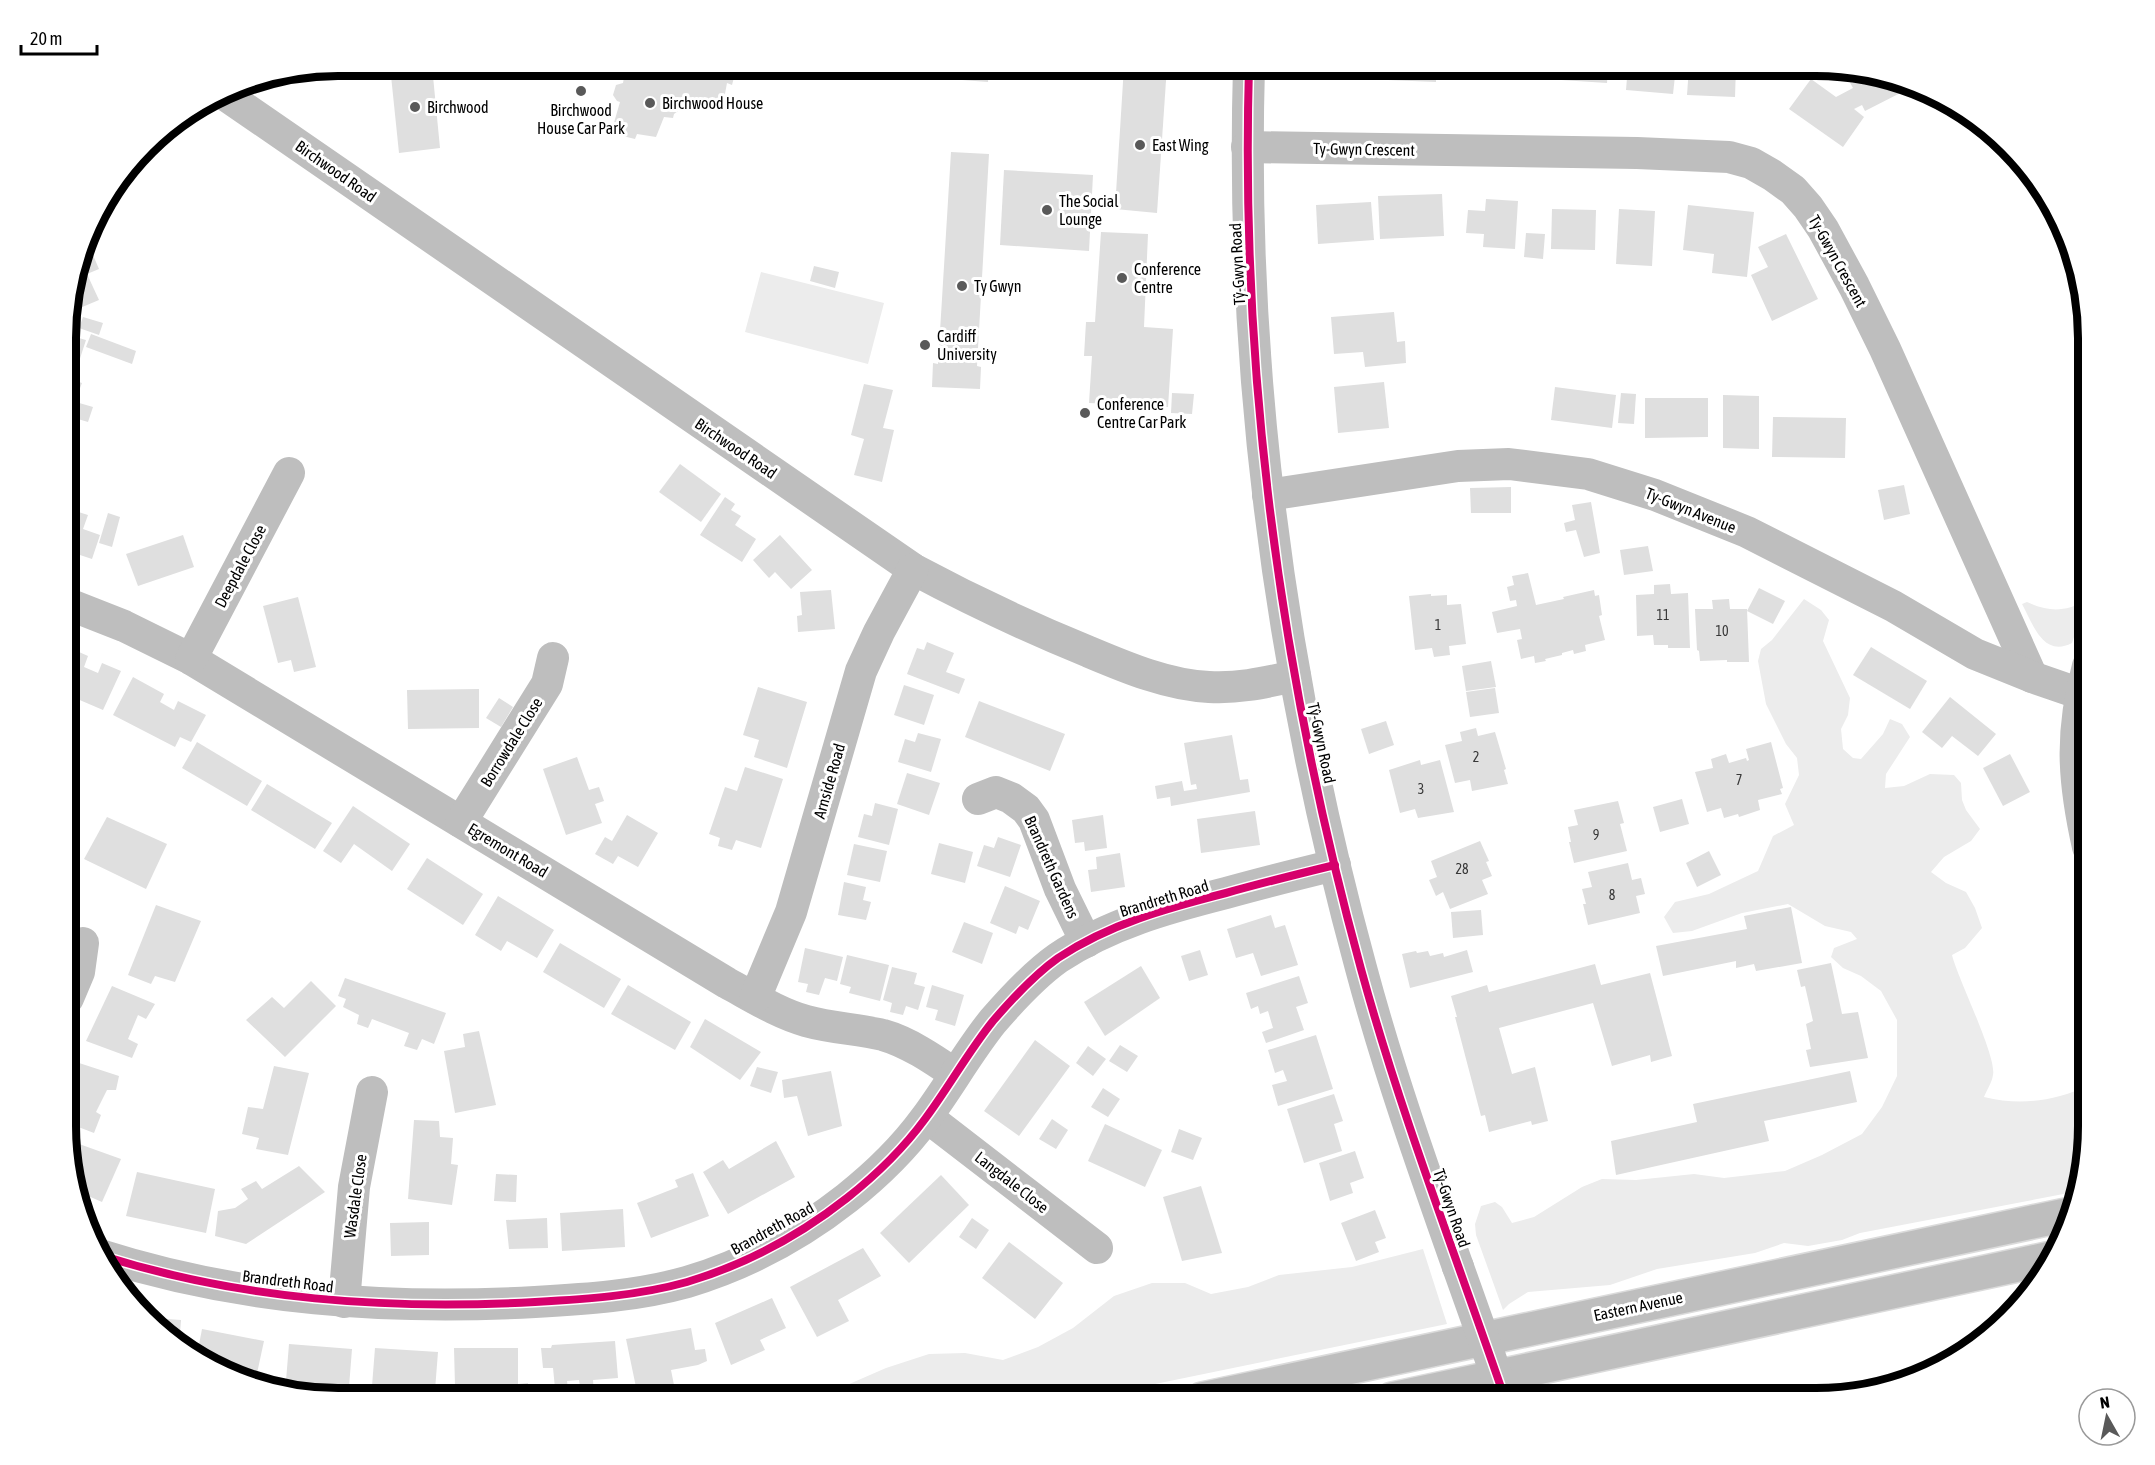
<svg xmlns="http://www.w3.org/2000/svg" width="2155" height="1465" font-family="'Asap Condensed',sans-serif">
<rect width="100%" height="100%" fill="#fff"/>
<g fill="#ececec">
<polygon points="761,272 884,303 868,364 745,332"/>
<path d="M1804,599l17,11 8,10 -6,21 27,57 -2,17 -7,14 2,20 10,9 8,1 22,-25 7,-15 12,5 8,13 -24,37 -1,14 19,-2 26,-12 24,1 7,8 1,17 4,10 14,19 -9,12 -27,16 -13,15 15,11 20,9 9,16 7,20 -17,20 -13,7c6,24 45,102 41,120 -1,7 -6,15 -9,22 37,9 70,4 104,-11v58l-9,47 -219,42 -18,7 -34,6 -24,-3 -29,10 -98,16 -47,16 -82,7 -19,12 -6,6 -27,-75 -1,-11 6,-18 14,-4 7,5 10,16 22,-6 48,-30 20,-8 34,1 58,-6 30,4 61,-7 37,-16 40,-21 20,-27 15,-31v-56l-16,-29 -20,-15 -18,-8 -12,-11 3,-9 23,-9 -6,-7 -26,-6 -37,-22 -46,9 -50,18 -19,2 -9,-16 11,-15 34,-8 49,-23 15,-35 21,-11 -9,-21 14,-29 -2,-17 -11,-14 -20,-40 -8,-43 3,-12 11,-9z"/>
<path d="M2086,601l-14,42c-29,15 -39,-19 -50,-39l5,-2c21,10 38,10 59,-1z"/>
<polygon points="1423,1249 1447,1324 1082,1399 828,1399 847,1385 886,1368 929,1354 965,1353 1003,1360 1038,1347 1073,1328 1114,1296 1152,1283 1185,1283 1211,1294 1248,1287 1279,1275 1352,1267"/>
</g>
<g fill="#dfdfdf">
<polygon points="390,66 432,66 440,148 399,153"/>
<polygon points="626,66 737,66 732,85 727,83 724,99 726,102 716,108 714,105 711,107 710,105 681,98 678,111 674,114 673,118 664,117 656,137 637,134 635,139 611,133 620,102 617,101 613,95 616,85 623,83"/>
<polygon points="751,66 804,66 801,79"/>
<polygon points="899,66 914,66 913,75 899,74"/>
<polygon points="949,66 989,66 988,82 949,79"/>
<polygon points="1124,66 1167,66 1157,213 1115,209"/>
<polygon points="1365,66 1436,66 1436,82 1364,79"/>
<polygon points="1547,66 1608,66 1607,83 1546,79"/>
<polygon points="1628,66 1676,67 1673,94 1626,90"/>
<polygon points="1689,67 1736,67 1735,97 1687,95"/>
<polygon points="1862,72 1904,81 1914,86 1865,111 1862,105 1854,109 1864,117 1843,147 1789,109 1811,79 1836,97 1853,88 1848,79"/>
<polygon points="951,152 989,154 977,366 981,367 980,389 932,387 933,363 938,364"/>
<polygon points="1004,170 1093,175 1089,251 1000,245"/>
<polygon points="1442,194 1444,236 1380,239 1378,196"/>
<polygon points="1486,199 1518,201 1515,249 1483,247 1484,234 1466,233 1468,210 1485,211"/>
<polygon points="1371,202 1374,240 1318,244 1316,205"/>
<polygon points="1688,205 1754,212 1747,277 1712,273 1714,254 1683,250"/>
<polygon points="1552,209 1596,210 1595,250 1551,249"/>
<polygon points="1619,209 1655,211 1652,266 1616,264"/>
<polygon points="1101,232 1148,234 1144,327 1173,329 1168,407 1089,403 1092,356 1084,356 1086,322 1095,322"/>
<polygon points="1526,233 1545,234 1543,259 1524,257"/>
<polygon points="1786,234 1818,299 1772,321 1751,275 1768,267 1758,247"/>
<polygon points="93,255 99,269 87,274 99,300 68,313 68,304 82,259"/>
<polygon points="814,266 839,272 835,288 810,281"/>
<polygon points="1394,312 1397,342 1405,341 1406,363 1365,367 1363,352 1334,354 1331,317"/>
<polygon points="83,317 103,323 99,335 79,328"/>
<polygon points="91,334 136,351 132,364 86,347"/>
<polygon points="68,335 86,340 73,380 82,383 75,401 68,398"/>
<polygon points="1384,382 1389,428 1338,433 1334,387"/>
<polygon points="864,384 893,390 883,428 894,430 882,482 854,475 864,439 851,435"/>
<polygon points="1555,387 1616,395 1612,428 1551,420"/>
<polygon points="1172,393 1194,394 1192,414 1171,413"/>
<polygon points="1621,393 1636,394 1634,424 1618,423"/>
<polygon points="1723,395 1759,396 1759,449 1723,448"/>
<polygon points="1645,398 1708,398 1708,437 1645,438"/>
<polygon points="69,400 93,407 88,422 68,416"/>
<polygon points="1773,417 1846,418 1845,458 1772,457"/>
<polygon points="680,464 721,494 701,522 659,492"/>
<polygon points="1904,485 1910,514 1884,520 1878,490"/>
<polygon points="1511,487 1511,513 1471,513 1470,488"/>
<polygon points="725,497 735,504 731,510 741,516 735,525 756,539 742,562 700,535"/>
<polygon points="1591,502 1600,553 1584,557 1576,530 1566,532 1564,523 1575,520 1572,505"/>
<polygon points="69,509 88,515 83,529 100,535 92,559 68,551"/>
<polygon points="108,513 120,517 112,547 99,543"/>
<polygon points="183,535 194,567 138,586 126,554"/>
<polygon points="780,535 812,570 791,589 775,572 769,578 753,560"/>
<polygon points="1648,546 1653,571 1624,575 1620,550"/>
<polygon points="1528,573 1536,605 1564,599 1563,597 1594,590 1595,596 1599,595 1602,615 1599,616 1605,640 1585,645 1586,651 1574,654 1573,650 1562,653 1562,655 1545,659 1546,661 1535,663 1534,656 1521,659 1517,640 1522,639 1520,629 1497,633 1492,612 1517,606 1516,600 1510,601 1507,587 1514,585 1512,576"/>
<polygon points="1670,584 1671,594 1688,593 1690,648 1668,648 1668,645 1654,645 1653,635 1637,636 1636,595 1654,594 1654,585"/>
<polygon points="1759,588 1785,601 1773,624 1747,611"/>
<polygon points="831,590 835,629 798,632 797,616 802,615 800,592"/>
<polygon points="1431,594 1431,596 1447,595 1447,605 1461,604 1466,644 1449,646 1450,655 1434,657 1432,648 1415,650 1409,596"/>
<polygon points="298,597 316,667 294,672 291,660 278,663 263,606"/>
<polygon points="1729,599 1730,609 1747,609 1749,662 1727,662 1727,660 1700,661 1699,651 1697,650 1695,609 1713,609 1712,600"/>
<polygon points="927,642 954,653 946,672 965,679 959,694 907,674 917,648 924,650"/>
<polygon points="1871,647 1927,681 1910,709 1853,675"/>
<polygon points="70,648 88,656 84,667 98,673 102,663 121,671 103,710 68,695 68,652"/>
<polygon points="1491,661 1496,687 1466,691 1462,666"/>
<polygon points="133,677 164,694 160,702 174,710 178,701 206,715 191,742 180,737 175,747 113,715"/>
<polygon points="904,685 934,695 924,725 894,715"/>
<polygon points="758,687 807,702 787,768 754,757 759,740 743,735"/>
<polygon points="1495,688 1499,713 1470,717 1466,692"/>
<polygon points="479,689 479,728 408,729 407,690"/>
<polygon points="1950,697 1996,734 1978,756 1952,736 1942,748 1922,732"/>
<polygon points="499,698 513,707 501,727 486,718"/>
<polygon points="979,701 1065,734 1050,771 965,737"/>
<polygon points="1386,721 1394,745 1369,754 1361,729"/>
<polygon points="1476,728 1478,736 1495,732 1506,769 1504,770 1508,784 1472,791 1470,780 1455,783 1445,745 1462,741 1460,732"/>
<polygon points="918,733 941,739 931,772 898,762 905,739 915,742"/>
<polygon points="1232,735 1240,780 1248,779 1250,792 1171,806 1170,797 1157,799 1155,786 1182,781 1184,791 1197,789 1196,784 1191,785 1184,743"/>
<polygon points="197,742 262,781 247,806 182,768"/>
<polygon points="1771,742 1783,788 1780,789 1782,794 1758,800 1760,810 1739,817 1738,814 1724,818 1721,808 1707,812 1695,772 1713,768 1711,759 1726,754 1729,763 1746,758 1747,761 1749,760 1746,749"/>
<polygon points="2010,754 2030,792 2003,806 1983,768"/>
<polygon points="577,757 589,790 599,787 604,801 595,804 602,823 566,835 543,769"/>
<polygon points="1420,760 1421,765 1440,760 1454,812 1418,818 1415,809 1400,813 1389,770"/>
<polygon points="745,767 783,779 761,848 736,840 732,850 718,846 720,838 709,834 725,787 737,791"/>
<polygon points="907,773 940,783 929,815 897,804"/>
<polygon points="267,784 332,823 315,849 251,810"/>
<polygon points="1682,799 1689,824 1660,832 1653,807"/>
<polygon points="1618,801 1624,823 1620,824 1627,851 1574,863 1569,842 1571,842 1568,827 1578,825 1574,810"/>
<polygon points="875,803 898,809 889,845 858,837 864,814 872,816"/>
<polygon points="353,806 410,844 392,871 354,844 341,863 323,851"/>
<polygon points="74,810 80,829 68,833 68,812"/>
<polygon points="1255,811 1260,845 1201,853 1197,819"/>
<polygon points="627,815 658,833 638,867 618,856 613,864 595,854 605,837 612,841"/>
<polygon points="1103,815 1107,848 1085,851 1084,842 1075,843 1072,820"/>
<polygon points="107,817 167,844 146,889 84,859"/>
<polygon points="998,837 1021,845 1010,877 977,866 984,845 994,848"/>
<polygon points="1480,841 1489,861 1486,862 1492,876 1482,880 1488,894 1450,909 1443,892 1436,896 1429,880 1437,877 1431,861"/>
<polygon points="68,843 80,871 68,875"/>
<polygon points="939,843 973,852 965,883 931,874"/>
<polygon points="854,844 887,851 880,882 847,875"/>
<polygon points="1709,851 1721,875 1697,887 1686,863"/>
<polygon points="1120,853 1125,887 1091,892 1088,870 1097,869 1096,857"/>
<polygon points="427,858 483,894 463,925 407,889"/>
<polygon points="1628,863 1632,880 1641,878 1645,894 1636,896 1640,913 1588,925 1583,904 1586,904 1582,889 1592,887 1588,872"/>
<polygon points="844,882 866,887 863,900 871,902 866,920 838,915"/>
<polygon points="1005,886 1040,901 1028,930 1019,926 1016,934 990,923"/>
<polygon points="498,896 554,930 537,958 507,941 501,951 475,935"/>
<polygon points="156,905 201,921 175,982 155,976 151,984 128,975"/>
<polygon points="1791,907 1802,963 1756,971 1754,964 1736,968 1736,961 1663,976 1656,946 1747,929 1744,916"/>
<polygon points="1481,910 1483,935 1453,938 1451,912"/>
<polygon points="1271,915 1275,928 1285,925 1298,965 1261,976 1253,953 1236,958 1227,929"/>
<polygon points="964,922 993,933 982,964 952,952"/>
<polygon points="560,943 621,979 604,1008 543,972"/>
<polygon points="805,948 843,957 837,981 825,978 819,995 806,992 808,984 798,982"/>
<polygon points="1200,950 1208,975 1189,981 1181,956"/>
<polygon points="1467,950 1473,972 1410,988 1402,954 1416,951 1417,953 1428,951 1430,956 1443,953 1444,957"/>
<polygon points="847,955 889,965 880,1001 849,993 851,987 840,984"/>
<polygon points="1831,963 1842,1014 1858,1012 1868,1058 1810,1067 1806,1050 1811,1049 1806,1024 1813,1021 1805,986 1801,987 1797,970"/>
<polygon points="1595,964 1601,985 1650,973 1672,1056 1651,1062 1650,1055 1612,1066 1593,1003 1499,1028 1512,1074 1535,1067 1548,1121 1532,1125 1531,1121 1489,1132 1485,1115 1481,1116 1455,1017 1457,1017 1451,996 1487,985 1489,992"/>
<polygon points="1141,966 1160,998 1105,1036 1084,1002"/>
<polygon points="892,967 917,973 914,984 925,987 918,1010 906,1006 903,1015 890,1012 892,1003 883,1000"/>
<polygon points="1299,976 1308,1003 1296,1007 1304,1030 1266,1043 1262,1032 1273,1028 1268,1011 1260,1014 1258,1006 1251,1009 1246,993"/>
<polygon points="345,978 446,1013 434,1044 422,1039 417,1050 404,1046 409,1033 372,1019 368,1028 357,1024 359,1015 343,1007 346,999 338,996"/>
<polygon points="311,981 336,1006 285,1057 246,1020 272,997 284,1008"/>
<polygon points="628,985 691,1022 675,1050 611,1014"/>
<polygon points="932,985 964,995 955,1026 935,1020 938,1010 926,1007"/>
<polygon points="112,986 155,1004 146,1019 138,1015 128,1039 138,1044 132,1058 86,1041"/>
<polygon points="705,1019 761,1052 740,1080 690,1047"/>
<polygon points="479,1031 496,1105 455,1113 444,1051 465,1047 463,1034"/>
<polygon points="1316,1035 1333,1089 1278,1106 1272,1085 1287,1081 1283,1070 1275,1073 1268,1050"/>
<polygon points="1035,1040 1070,1066 1019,1136 984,1111"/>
<polygon points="1120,1045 1138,1056 1127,1072 1109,1061"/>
<polygon points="1088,1046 1106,1059 1093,1076 1076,1063"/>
<polygon points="76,1062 119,1076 116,1090 107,1090 96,1112 101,1115 94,1133 68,1123 68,1078"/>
<polygon points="274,1066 309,1073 288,1155 256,1149 259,1138 242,1134 248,1107 263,1109"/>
<polygon points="757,1067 778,1072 771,1093 750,1086"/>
<polygon points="831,1071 842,1126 808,1136 797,1096 784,1098 782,1080"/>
<polygon points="1850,1071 1857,1102 1764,1121 1769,1141 1616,1175 1611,1141 1697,1122 1693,1104"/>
<polygon points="1103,1088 1120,1099 1108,1117 1091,1107"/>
<polygon points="1334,1094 1343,1121 1334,1124 1342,1151 1304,1163 1287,1109"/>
<polygon points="1052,1119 1068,1130 1056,1149 1039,1139"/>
<polygon points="414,1120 439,1121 440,1137 453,1138 451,1164 458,1165 452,1205 408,1199"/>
<polygon points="1105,1124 1162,1150 1145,1187 1088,1161"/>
<polygon points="1179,1129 1202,1138 1193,1160 1171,1152"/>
<polygon points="68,1140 121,1159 102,1202 79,1192 68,1161"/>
<polygon points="776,1141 795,1177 728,1214 703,1172 723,1160 729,1169"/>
<polygon points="1355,1151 1364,1178 1350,1183 1353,1193 1330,1201 1319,1163"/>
<polygon points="299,1166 325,1192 246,1244 215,1236 218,1211 235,1208 248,1199 241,1189 256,1181 262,1189"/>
<polygon points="137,1172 215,1189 206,1233 126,1216"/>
<polygon points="693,1173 709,1216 651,1238 637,1203 678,1187 675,1180"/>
<polygon points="496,1174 517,1175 516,1202 494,1201"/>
<polygon points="941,1175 969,1205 909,1263 880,1233"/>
<polygon points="1201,1186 1222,1253 1182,1261 1163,1197"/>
<polygon points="623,1209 625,1247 562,1251 560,1213"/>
<polygon points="1375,1210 1386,1238 1375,1242 1379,1252 1356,1261 1341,1223"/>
<polygon points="547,1218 548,1248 509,1249 506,1220"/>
<polygon points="972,1218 989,1230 976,1249 959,1237"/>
<polygon points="429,1222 429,1255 391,1256 390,1223"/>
<polygon points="1009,1242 1063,1283 1035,1319 982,1278"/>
<polygon points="863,1248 881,1276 838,1300 849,1321 817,1337 790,1287"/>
<polygon points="772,1298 786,1328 760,1340 765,1350 731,1365 715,1323"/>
<polygon points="151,1318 181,1320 179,1346 173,1343"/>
<polygon points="691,1328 695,1350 705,1349 707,1361 698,1365 671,1370 674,1385 637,1392 626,1339"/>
<polygon points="202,1329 264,1341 256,1378 229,1373 197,1355"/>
<polygon points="615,1341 618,1378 593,1380 594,1392 581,1392 579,1380 567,1381 568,1389 555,1388 553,1368 543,1368 541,1348 551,1348 552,1345"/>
<polygon points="289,1344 352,1349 349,1387 286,1381"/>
<polygon points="375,1348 438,1352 435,1390 372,1386"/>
<polygon points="454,1348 518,1348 518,1384 528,1383 528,1398 516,1398 515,1386 455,1386"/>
</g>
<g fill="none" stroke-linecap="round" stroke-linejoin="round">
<defs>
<g id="highway">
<polyline points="1202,1399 2075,1213"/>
<polyline points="1392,1399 2051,1258"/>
</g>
</defs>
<use href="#highway" stroke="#dbdbdb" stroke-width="36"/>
<g stroke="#bebebe" stroke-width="32">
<path d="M1249,66c-9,304 32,609 112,902 27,101 62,200 97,299"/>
<path d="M224,94l689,475c56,30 115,58 174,82 38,16 80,34 122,36 29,2 58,-5 86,-11"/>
<polyline points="1247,147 1637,153 1729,157 1751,163 1772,175 1793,190 1808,207 1823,229 1854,286 1885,349 2032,677"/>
<polyline points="1268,495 1458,466 1509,464 1588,474 1655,495 1747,532 1893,606 1975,654 2032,677 2081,694"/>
<path d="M68,604l56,22 67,33 536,324c26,14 51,30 79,38 25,7 51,8 77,14 25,7 50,24 72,39"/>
<polyline points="191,659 289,473"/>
<path d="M2088,666c-18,67 -15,114 0,181"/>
<polyline points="978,799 996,792 1011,798 1026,809 1034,820 1060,889 1086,942"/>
<polyline points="461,822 547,684 553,658"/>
<polyline points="68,998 79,972 83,943"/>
<polyline points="755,998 791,912 861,671 879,632 913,569"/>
<polyline points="927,1117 1097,1248"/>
<path d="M100,1255c141,45 287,55 435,47 51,-3 102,-6 152,-20 57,-17 113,-47 160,-84 29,-23 56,-49 78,-79 24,-32 43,-67 68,-98 19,-22 41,-46 65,-63 51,-34 109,-50 168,-65 36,-10 72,-19 109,-28"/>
<polyline points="344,1302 354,1187 372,1092"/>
</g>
<use href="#highway" stroke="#bebebe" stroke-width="33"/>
<polyline stroke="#bebebe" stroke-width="32" points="1458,1267 1505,1399"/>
<defs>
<g id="cycleway">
<path d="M1249,66c-9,305 32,610 112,903 40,146 95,287 144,430"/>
<path d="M100,1255c141,45 287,55 435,47 51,-3 102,-6 152,-20 57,-17 113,-47 160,-84 29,-23 56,-49 78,-79 24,-32 43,-67 68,-98 19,-22 41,-46 65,-63 51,-34 109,-50 168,-65 36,-10 72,-19 109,-28"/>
</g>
</defs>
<use href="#cycleway" stroke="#fff" stroke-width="11"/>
<use href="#cycleway" stroke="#d6006c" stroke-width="8"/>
</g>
<g fill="#595959" stroke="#fff" stroke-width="2">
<circle cx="581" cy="91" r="6"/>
<circle cx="650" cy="103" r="6"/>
<circle cx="415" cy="107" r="6"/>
<circle cx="1140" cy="145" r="6"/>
<circle cx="1047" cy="210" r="6"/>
<circle cx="1122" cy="278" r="6"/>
<circle cx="962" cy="286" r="6"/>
<circle cx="925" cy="345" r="6"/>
<circle cx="1085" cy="413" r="6"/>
</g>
<g text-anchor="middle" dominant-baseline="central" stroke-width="6" stroke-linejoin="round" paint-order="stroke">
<g font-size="14" fill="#383838">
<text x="1663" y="615">11</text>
<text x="1438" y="625">1</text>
<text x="1722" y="631">10</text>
<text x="1476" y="757">2</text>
<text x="1739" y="780">7</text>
<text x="1421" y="789">3</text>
<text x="1596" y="835">9</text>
<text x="1462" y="869">28</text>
<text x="1612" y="895">8</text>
</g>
<g font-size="16" fill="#000" stroke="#fff" text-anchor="start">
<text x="662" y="103">Birchwood House</text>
<text x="427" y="107">Birchwood</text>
<text x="581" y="110" text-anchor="middle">Birchwood<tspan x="581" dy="18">House Car Park</tspan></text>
<text x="1152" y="145">East Wing</text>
<text x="1059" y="201">The Social<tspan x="1059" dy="18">Lounge</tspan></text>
<text x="1134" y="269">Conference<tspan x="1134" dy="18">Centre</tspan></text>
<text x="974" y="286">Ty Gwyn</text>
<text x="937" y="336">Cardiff<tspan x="937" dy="18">University</tspan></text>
<text x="1097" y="404">Conference<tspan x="1097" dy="18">Centre Car Park</tspan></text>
</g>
<g font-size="16" fill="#000" stroke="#fff">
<text transform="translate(1364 149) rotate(1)">Ty-Gwyn Crescent</text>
<text transform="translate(336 171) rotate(35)">Birchwood Road</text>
<text transform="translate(1838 261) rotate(61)">Ty-Gwyn Crescent</text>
<text transform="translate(1237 264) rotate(-93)">Tŷ-Gwyn Road</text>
<text transform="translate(736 448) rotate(34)">Birchwood Road</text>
<text transform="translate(1691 510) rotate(22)">Ty-Gwyn Avenue</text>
<text transform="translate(240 566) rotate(-62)">Deepdale Close</text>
<text transform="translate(511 742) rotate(-58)">Borrowdale Close</text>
<text transform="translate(1322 743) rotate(78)">Tŷ-Gwyn Road</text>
<text transform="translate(829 781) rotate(-74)">Arnside Road</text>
<text transform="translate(508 850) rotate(31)">Egremont Road</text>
<text transform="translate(1052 867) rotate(66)">Brandreth Gardens</text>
<text transform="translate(1164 898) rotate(-17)">Brandreth Road</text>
<text transform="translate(1012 1182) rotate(38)">Langdale Close</text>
<text transform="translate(355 1196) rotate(-82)">Wasdale Close</text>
<text transform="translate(1452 1208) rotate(71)">Tŷ-Gwyn Road</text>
<text transform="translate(772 1228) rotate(-29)">Brandreth Road</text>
<text transform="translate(288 1281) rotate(7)">Brandreth Road</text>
<text transform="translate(1638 1306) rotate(-12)">Eastern Avenue</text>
</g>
</g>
<path d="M0 0H2155V1465H0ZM338 76H1816A262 262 0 0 1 2078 338V1126A262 262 0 0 1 1816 1388H338A262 262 0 0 1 76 1126V338A262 262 0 0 1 338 76Z" fill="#fff" fill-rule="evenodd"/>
<path fill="none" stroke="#000" stroke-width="8" d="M338 76H1816A262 262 0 0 1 2078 338V1126A262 262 0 0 1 1816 1388H338A262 262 0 0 1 76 1126V338A262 262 0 0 1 338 76Z"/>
<g transform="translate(2107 1417) rotate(351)"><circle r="28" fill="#ffffff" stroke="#999999" stroke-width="1.5"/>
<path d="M0-4.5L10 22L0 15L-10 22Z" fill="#595959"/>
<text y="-9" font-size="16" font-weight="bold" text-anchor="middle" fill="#000000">N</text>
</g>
<path d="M21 45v9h76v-9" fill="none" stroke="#000000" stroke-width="3"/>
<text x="30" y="45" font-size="18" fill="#000000" stroke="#ffffff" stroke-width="4.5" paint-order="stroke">20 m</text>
</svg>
